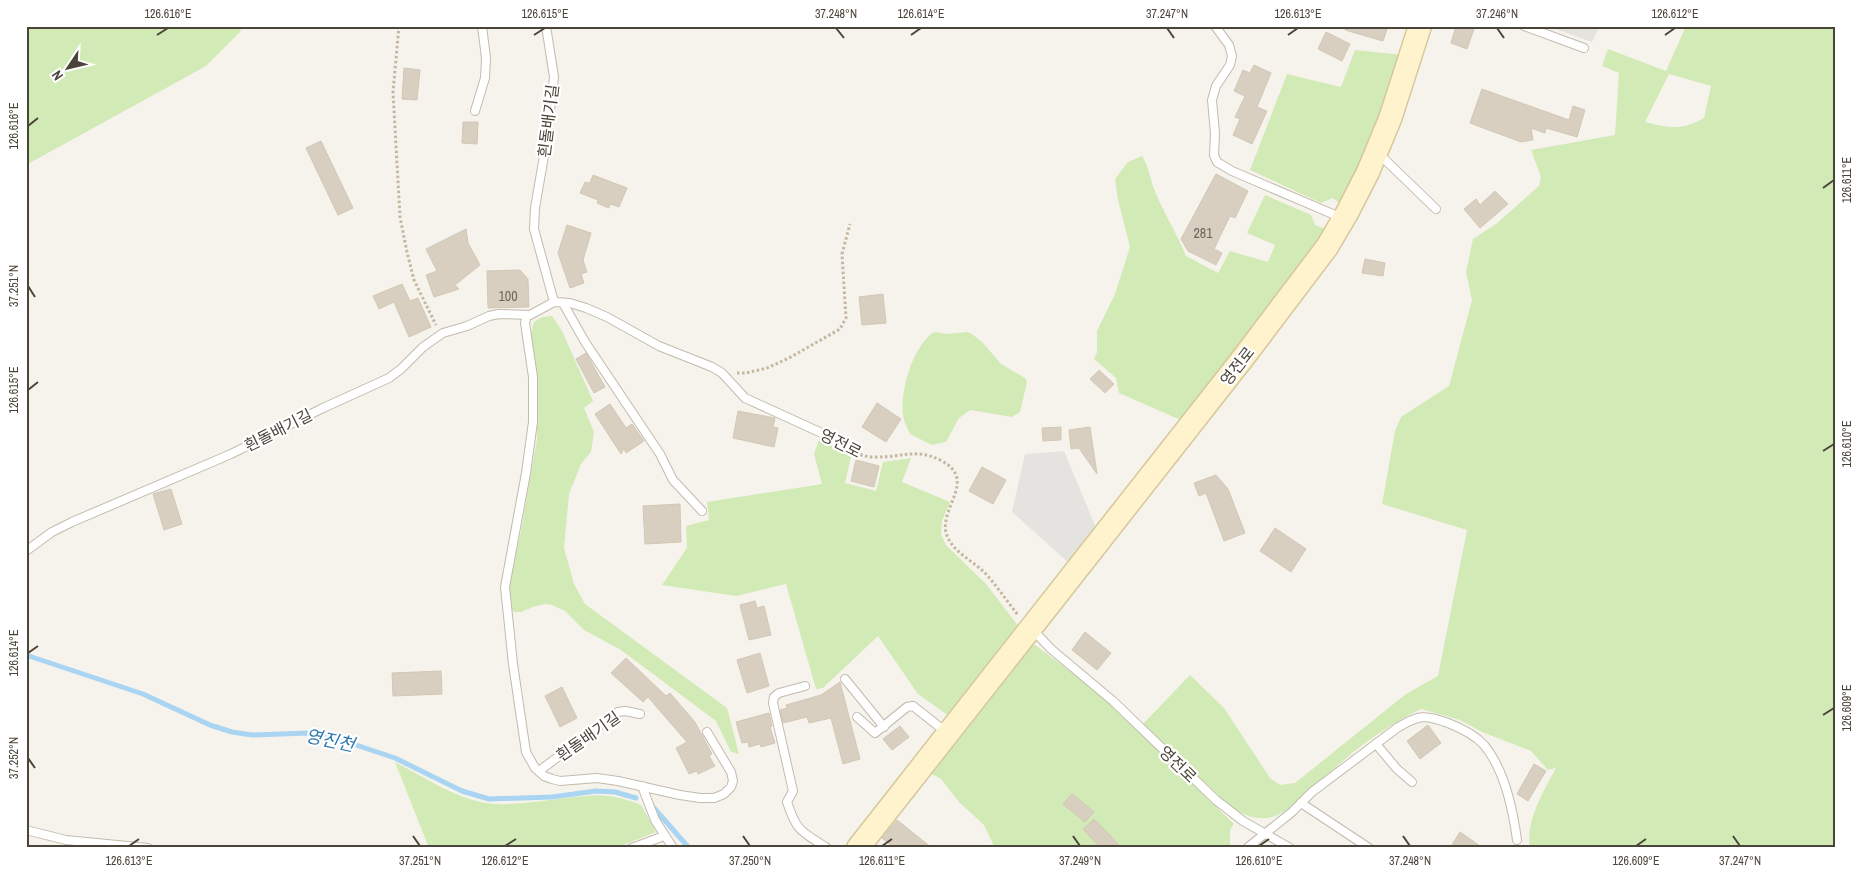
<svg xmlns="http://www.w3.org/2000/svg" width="1861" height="874" font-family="'Archivo Narrow','Noto Sans KR',sans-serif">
<rect width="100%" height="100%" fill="#f6f3ec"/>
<g fill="#d2eab5" fill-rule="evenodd">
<polygon points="26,26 242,26 240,32 206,66 26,165"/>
<path d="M1686,26h149v822h-305c-5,-26 14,-58 26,-80l-8,2 -17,-19 -49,-19 -22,-12 -39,-11c-27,13 -54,31 -77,51 -17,14 -53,52 -72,57 -15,4 -27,-2 -40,-9l-89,-84 47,-49 34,33 46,70 10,7 15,-2 111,-89 32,-18 29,-146 -85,-26 13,-73 6,-14 48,-31 23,-86 -6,-28 7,-33 23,-15 43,-38 2,-9 -10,-27 84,-15 4,-62 -17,-7 6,-17 58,22zM1669,74l42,12 -7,32c-23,13 -34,10 -59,4z"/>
<polygon points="1355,50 1403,55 1383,115 1342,205 1333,198 1321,203 1250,170 1287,74 1341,87"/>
<path d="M1142,156c7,11 8,22 12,33 9,23 23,44 32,67l32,17 12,-22 38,11 7,-17 -28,-12 18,-38 46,20 4,10 11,4 -28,43 -115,149 -64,-28 -3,-15 -22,-19 3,-7v-21l18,-37 15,-47 -12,-47 -3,-21 13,-17z"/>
<polygon points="552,316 562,331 593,401 584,408 594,432 591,452 581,464 569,494 564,548 574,584 585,604 727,708 739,754 731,752 716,721 621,650 584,630 565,611 552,605 544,604 533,607 521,612 514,612 510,607 509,587 521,531 537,439 537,385 531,333 534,322 542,317"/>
<path d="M934,332l13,2 20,-2 5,2 11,9 18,21 24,14 2,4 -7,30 -8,5 -42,-7 -11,8 -13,24 -14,3 -22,-11c-2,-5 -6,-12 -7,-18 -3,-25 9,-69 31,-84z"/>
<polygon points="820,438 851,457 845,483 876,491 883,462 911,458 902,482 950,502 942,521 941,534 946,545 986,584 1019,627 949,716 918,694 878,636 823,688 816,689 786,584 736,596 662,585 687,548 686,526 709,520 707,502 822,484 814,454"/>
<polygon points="1035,645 1094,689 1234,824 1230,830 1230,848 995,848 984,825 959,802 941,779 928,772 1026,646"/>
<path d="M395,762c29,15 66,40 99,42 26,1 54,-4 80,-7 11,-1 23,-3 34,-1 12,1 23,5 33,9l15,27 -40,16h-187z"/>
</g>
<g fill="#e5e3e0">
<polygon points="1547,26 1600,26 1592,42"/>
<polygon points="1064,451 1097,530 1070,564 1012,512 1025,454"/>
</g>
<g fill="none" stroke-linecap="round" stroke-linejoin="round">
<g stroke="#a9d4f2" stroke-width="5">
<polyline points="26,655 143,694 210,725 232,732 252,735 308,733 335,738 395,758 462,791 489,799 552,797 596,791 615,792 636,798"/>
<polyline points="654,808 689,848"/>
</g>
</g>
<g fill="#d8cfc1" stroke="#d3c7b4">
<polygon points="1346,26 1388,26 1383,41 1345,30"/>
<polygon points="1456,26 1475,26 1467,49 1451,43"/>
<polygon points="1326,32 1350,44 1342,61 1318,49"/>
<polygon points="1254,65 1271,73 1257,107 1267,111 1252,144 1233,135 1240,119 1235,117 1245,96 1234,91 1243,70 1250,73"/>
<polygon points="404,68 420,70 417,100 402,99"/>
<polygon points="1482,89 1569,120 1573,106 1585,110 1577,137 1546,128 1545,133 1531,128 1533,140 1521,142 1470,123"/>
<polygon points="463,122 478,122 477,144 462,143"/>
<polygon points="321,141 353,208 338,215 306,148"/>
<polygon points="1216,174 1248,191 1235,218 1230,216 1214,249 1222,253 1216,265 1188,251 1181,239"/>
<polygon points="593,175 627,188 619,207 610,204 609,208 597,203 598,200 580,193 585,182 590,183"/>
<polygon points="1495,191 1508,204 1480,228 1464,209 1476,199 1480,205"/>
<polygon points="567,225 591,233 583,260 587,272 581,274 584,283 570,288 558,253"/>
<polygon points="466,229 468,243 480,265 455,285 459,289 434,297 426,275 437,271 426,249"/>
<polygon points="1365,259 1385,263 1383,276 1362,273"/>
<polygon points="520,270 528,279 529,307 488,308 487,271"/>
<polygon points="402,284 410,301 418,298 431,327 409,337 394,302 379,309 373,296"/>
<polygon points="883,294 886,323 862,325 859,297"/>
<polygon points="586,353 605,387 594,393 576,359"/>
<polygon points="1099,370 1114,384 1105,393 1090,379"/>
<polygon points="877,403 901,419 886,442 862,427"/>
<polygon points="610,404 626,428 632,424 644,441 626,453 624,448 621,454 595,414"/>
<polygon points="738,411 775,418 773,427 778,428 774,447 733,438"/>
<polygon points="1061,427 1061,440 1043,441 1042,428"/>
<polygon points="1090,427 1097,474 1079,448 1071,449 1069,430"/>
<polygon points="856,460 879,466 874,487 851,481"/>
<polygon points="982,467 1006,480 993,504 969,491"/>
<polygon points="1216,475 1228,489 1245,533 1224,541 1206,493 1199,496 1194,483"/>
<polygon points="171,489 182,524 164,530 153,494"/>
<polygon points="680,504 681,542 645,544 643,506"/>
<polygon points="1275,528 1306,549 1291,572 1260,551"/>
<polygon points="755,601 757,608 764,606 771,635 749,640 740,605"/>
<polygon points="1085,632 1111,653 1097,670 1072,650"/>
<polygon points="760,653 769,686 747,693 737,660"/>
<polygon points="626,658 666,696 670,693 695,722 712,754 709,756 715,766 698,774 697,771 689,774 676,748 687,742 648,697 643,702 611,673"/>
<polygon points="441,671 442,694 393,696 392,673"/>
<polygon points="840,682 860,759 843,764 831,718 809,723 807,717 783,723 780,710 787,708 786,705 821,695"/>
<polygon points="562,687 577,718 560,727 545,696"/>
<polygon points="769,713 772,726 770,727 775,743 761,747 760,744 749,747 748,742 742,743 736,722"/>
<polygon points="1428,725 1441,743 1420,759 1407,741"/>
<polygon points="900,726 909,737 892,750 883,739"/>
<polygon points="1534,764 1546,771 1528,801 1517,794"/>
<polygon points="1072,794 1094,812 1085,822 1063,804"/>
<polygon points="1094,819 1122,848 1101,848 1083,829"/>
<polygon points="897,820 932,848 894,848 882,838"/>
<polygon points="1460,832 1483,848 1450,848"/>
</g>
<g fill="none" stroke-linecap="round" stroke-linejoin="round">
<defs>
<g id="lane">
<polyline points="546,26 554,77 545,150 535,208 534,229 554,302"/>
<polyline points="1215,26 1229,45 1232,56 1230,65 1216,86 1212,100 1215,133 1214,155 1217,162 1232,171 1342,218"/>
<polyline points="1524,26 1584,48"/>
<polyline points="475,111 485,78 486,58 482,26"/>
<polyline points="1378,153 1436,209"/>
<polyline points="563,303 585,342 660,454 673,480 702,511"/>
<polyline points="527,315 525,323 533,377 533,422 526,473 505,587 513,664 526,752 535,768 544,776 552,779 560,781 597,778 618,781 680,795 700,798 714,798 724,794 731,787 733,781 731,772 707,732"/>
<polyline points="26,551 52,532 72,522 231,454 323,408 389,378 401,369 423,347 443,333 467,326 489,316 499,314 530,315 554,302 570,303 586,308 607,317 659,346 712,367 722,373 745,398 826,435"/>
<polyline points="1033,630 1051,649 1113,701 1216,800 1243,821 1290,848"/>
<polyline points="845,679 884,727"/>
<path d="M805,686l-26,7 -5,4 -1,6 20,88 -6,11c10,30 14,29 40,46"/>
<polyline points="857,717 875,733 907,707 913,706 946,732"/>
<polyline points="1376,744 1397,769 1412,782"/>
<polyline points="539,771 618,712 625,711 640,714"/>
<polyline points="642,786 655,820 673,848"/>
<polyline points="1301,803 1369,848"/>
<polyline points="26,830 66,840 148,848"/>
<polyline points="632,848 664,836"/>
<path d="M1247,848l45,-36 20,-20 85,-64c21,-13 28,-14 51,-5 13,5 26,11 36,22 20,24 29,65 33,95"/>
</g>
<polyline id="secondary" points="858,848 1243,358 1327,247 1347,213 1368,172 1390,119 1420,26"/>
</defs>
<use href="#lane" stroke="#c2bbae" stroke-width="10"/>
<use href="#secondary" stroke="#d6c79b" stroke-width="25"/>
<g stroke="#c4b79f" stroke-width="3" stroke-dasharray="2.5 2.5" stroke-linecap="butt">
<polyline points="399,26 393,92 400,217 407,252 414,280 436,325"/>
<polyline points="737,373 746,373 767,368 789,358 840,329 846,318 842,254 850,224"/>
<path d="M834,440c12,9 26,17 41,17 27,1 40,-10 67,4 35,19 -2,46 4,72 6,19 26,27 39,40 12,13 22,28 33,42"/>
</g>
<use href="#lane" stroke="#fff" stroke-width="8"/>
<use href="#secondary" stroke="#fff3cd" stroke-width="22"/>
</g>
<path fill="none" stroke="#4b4439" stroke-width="2" d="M836,28l8,10M1167,28l7,10M1497,28l7,10M157,35l11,-7M534,35l11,-7M911,35l10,-7M1288,35l10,-7M1665,35l10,-7M28,126l10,-8M1823,188l11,-8M28,286l7,11M28,390l10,-8M1823,451l11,-7M28,653l10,-7M1823,715l11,-7M28,758l7,10M413,836l7,10M743,836l7,10M1073,836l7,10M1403,836l7,10M1733,836l7,10M129,846l10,-7M505,846l11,-7M882,846l10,-7M1259,846l10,-7M1636,846l10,-7"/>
<g text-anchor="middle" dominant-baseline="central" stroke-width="4.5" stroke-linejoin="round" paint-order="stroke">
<g font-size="14" fill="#6e675b">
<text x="1203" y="233">281</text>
<text x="508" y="296">100</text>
</g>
<g font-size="16" fill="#4b4439" stroke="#fff">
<text transform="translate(548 121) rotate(-83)">흰돌배기길</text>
<text transform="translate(1237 366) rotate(-52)">영전로</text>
<text transform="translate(278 430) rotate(-27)">흰돌배기길</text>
<text transform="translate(841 443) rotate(27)">영전로</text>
<text transform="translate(588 736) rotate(-35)">흰돌배기길</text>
<text transform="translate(1178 764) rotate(44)">영전로</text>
</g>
<g font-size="18" font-style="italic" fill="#2e7ab2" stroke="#fff">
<text transform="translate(330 740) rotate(12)">영진천</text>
</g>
</g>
<rect width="1861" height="874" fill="none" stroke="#ffffff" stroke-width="55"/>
<g transform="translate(68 68) rotate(235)" stroke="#ffffff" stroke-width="4" paint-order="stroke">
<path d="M0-4L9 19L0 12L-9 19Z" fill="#4b4439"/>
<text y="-8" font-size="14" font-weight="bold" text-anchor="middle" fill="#4b4439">N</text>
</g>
<rect x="28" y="28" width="1806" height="818" fill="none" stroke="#4b4439" stroke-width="2"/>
<g font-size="12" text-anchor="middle" fill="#4b4439">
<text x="168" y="18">126.616°E</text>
<text x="545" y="18">126.615°E</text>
<text x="836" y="18">37.248°N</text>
<text x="921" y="18">126.614°E</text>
<text x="1167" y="18">37.247°N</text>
<text x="1298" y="18">126.613°E</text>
<text x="1497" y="18">37.246°N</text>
<text x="1675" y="18">126.612°E</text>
<text transform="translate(14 126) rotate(-90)" y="4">126.616°E</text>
<text transform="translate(1847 180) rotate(-90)" y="4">126.611°E</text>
<text transform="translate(14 286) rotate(-90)" y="4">37.251°N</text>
<text transform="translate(14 390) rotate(-90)" y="4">126.615°E</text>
<text transform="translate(1847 444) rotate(-90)" y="4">126.610°E</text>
<text transform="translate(14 653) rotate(-90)" y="4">126.614°E</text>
<text transform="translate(1847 708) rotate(-90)" y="4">126.609°E</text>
<text transform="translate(14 758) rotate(-90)" y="4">37.252°N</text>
<text x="129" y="865">126.613°E</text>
<text x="420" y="865">37.251°N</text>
<text x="505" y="865">126.612°E</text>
<text x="750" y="865">37.250°N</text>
<text x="882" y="865">126.611°E</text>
<text x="1080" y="865">37.249°N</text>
<text x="1259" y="865">126.610°E</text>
<text x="1410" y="865">37.248°N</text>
<text x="1636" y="865">126.609°E</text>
<text x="1740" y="865">37.247°N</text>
</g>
</svg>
